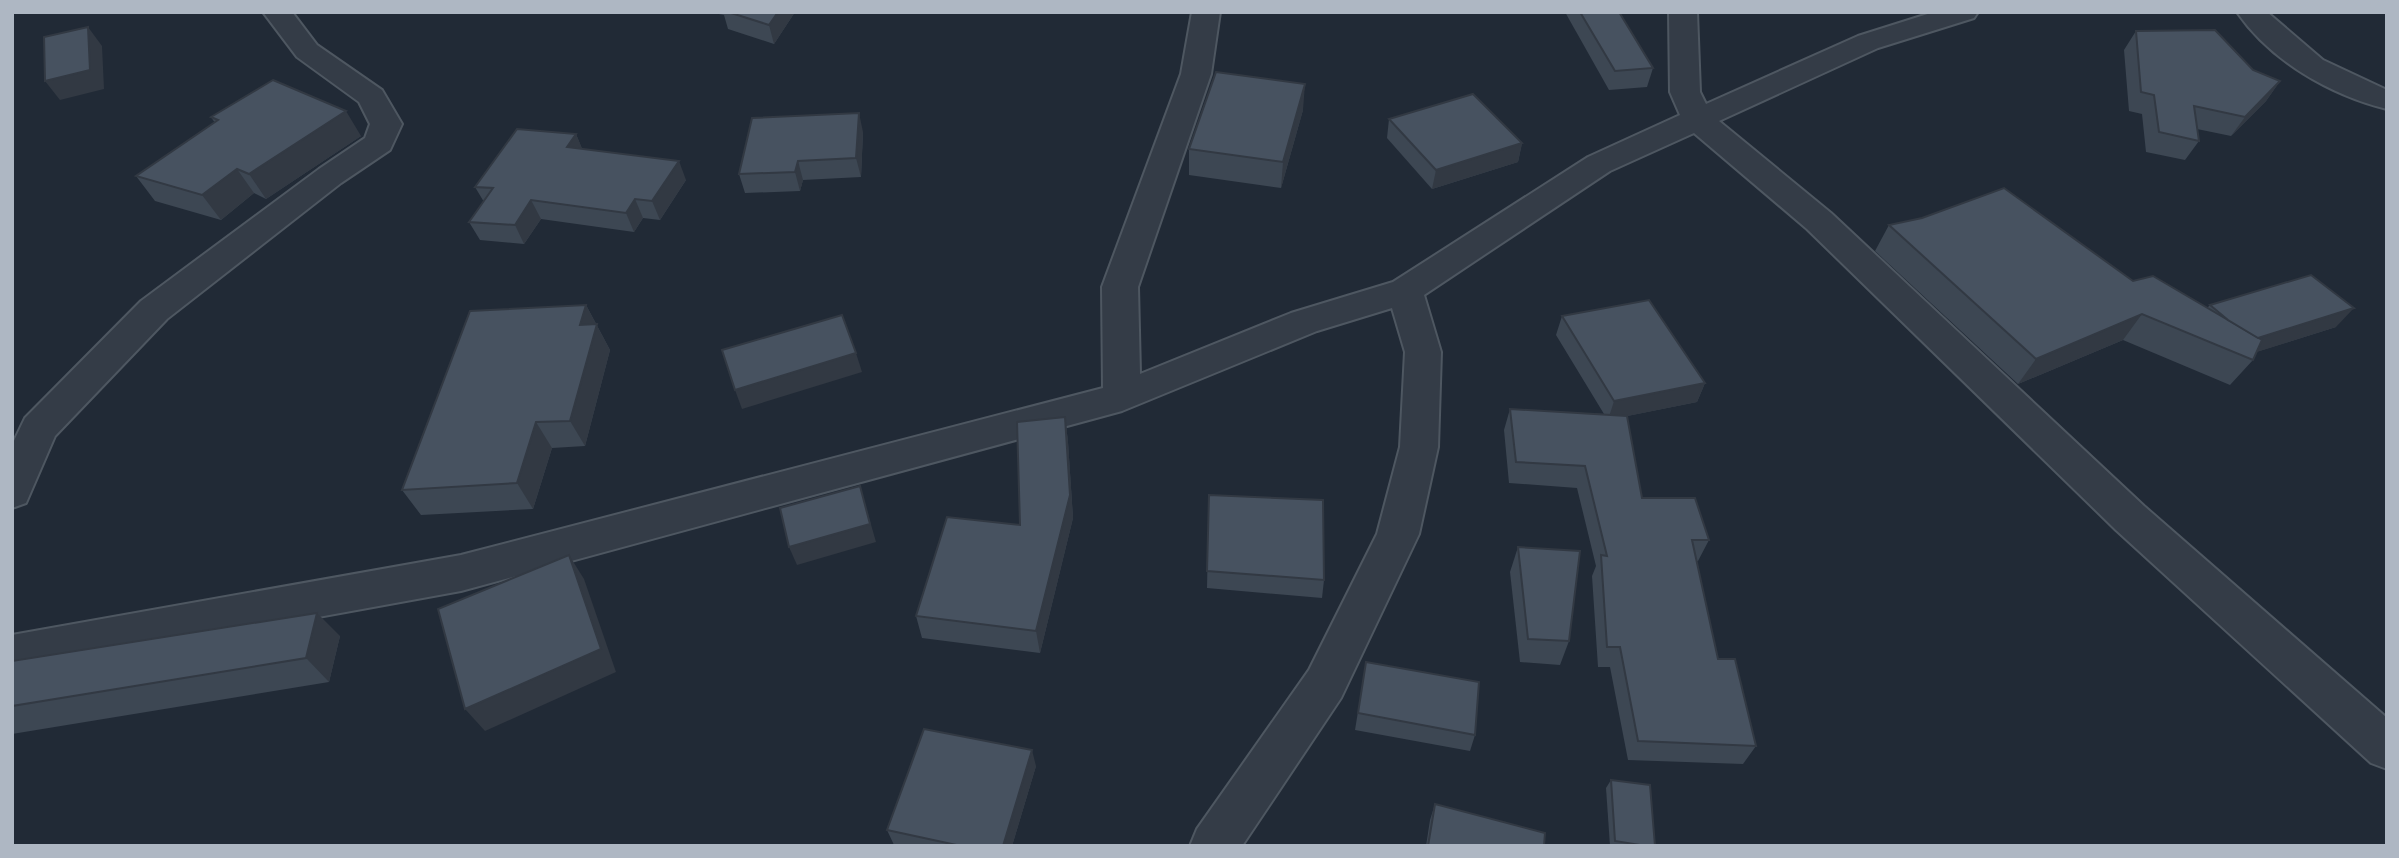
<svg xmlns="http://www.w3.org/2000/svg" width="2399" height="858" font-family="Raleway,sans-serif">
<rect width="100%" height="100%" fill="#212a36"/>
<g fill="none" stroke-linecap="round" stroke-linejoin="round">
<defs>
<g id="minor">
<polygon points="263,12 292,12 317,45 382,90 402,124 390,150 341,183 167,319 55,436 26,503 12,508 12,445 25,418 141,301 319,169 365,138 370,124 359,102 297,57"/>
<polygon points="1192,12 1220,12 1211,74 1138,287 1140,374 1291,313 1393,282 1588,157 1680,115 1670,92 1669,12 1697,12 1700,92 1706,104 1858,36 1934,12 1978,12 1974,18 1878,48 1719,121 1831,213 2144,506 2387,718 2387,769 2371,763 2116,530 1807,229 1694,133 1610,171 1424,295 1441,352 1438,447 1419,534 1341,698 1242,846 1190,846 1197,829 1309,670 1377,534 1400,447 1405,352 1392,308 1317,331 1122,411 461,591 12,673 12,635 461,555 1103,388 1102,287 1181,74"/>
<path d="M2237,12h30l56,48 64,30v19c-57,-14 -116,-48 -150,-97z"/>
</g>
</defs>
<use href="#minor" stroke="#4e5761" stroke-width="4"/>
<use href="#minor" fill="#343c47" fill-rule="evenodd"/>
</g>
<g fill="#3d4753">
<polygon points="708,12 795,12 774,44 728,29 724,15"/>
<polygon points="1565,12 1619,12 1653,68 1647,87 1609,90"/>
<polygon points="2136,31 2253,70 2280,81 2266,101 2231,136 2197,129 2199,141 2185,160 2146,152 2142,114 2129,111 2124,50"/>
<polygon points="1303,110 1281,188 1189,175 1189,149"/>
<polygon points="211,117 361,136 266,199 254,193 221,220 155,201 136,176 215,123"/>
<polygon points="1389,119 1522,143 1518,162 1432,189 1387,138"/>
<polygon points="863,132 861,177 803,180 800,191 745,193 739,174"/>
<polygon points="576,134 582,149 686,180 660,220 643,218 634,232 541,219 524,244 480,240 469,222 484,202 475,187"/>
<polygon points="1889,225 2133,281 2207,308 2210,305 2336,327 2256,352 2253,360 2230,385 2123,340 2018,384 1875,251"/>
<polygon points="586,305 610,350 585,446 552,448 533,509 421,515 402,490"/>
<polygon points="1562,316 1705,383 1697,402 1627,416 1642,498 1709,540 1698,561 1697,561 1718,659 1756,746 1743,764 1628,760 1610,667 1598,667 1592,576 1596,566 1577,488 1509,483 1504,430 1510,409 1604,414 1556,335"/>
<polygon points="1065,417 1068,442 1073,518 1040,653 922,638 916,616 1020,525"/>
<polygon points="1209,495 1324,580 1322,598 1207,588"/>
<polygon points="1518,547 1569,641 1560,665 1520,662 1510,572"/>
<polygon points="340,636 329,682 12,734 12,661"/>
<polygon points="1366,662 1475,735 1470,751 1355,730"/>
<polygon points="1036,766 1012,846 898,846 894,845 887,830"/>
<polygon points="1611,780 1655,846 1610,846 1606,788"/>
<polygon points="1435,804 1544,846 1426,846 1430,820"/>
</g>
<g fill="#323943">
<polygon points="778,12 795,12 774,44 769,25"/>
<polygon points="88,27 102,46 104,89 60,100 45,81"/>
<polygon points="2280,81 2266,101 2231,136 2245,117"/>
<polygon points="1305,84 1303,110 1281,188 1283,162"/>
<polygon points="346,111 361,136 266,199 249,174"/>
<polygon points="859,113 863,132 861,177 856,158"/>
<polygon points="576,134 584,153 567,147"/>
<polygon points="1522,143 1518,162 1432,189 1436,170"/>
<polygon points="679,161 686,180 660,220 652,201"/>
<polygon points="798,161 803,180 800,191 795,172"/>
<polygon points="237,169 254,193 221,220 202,195"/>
<polygon points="635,199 643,218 634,232 626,213"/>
<polygon points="531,200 541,219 524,244 515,225"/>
<polygon points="586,305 610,350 585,446 570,421 580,325"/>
<polygon points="2354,308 2336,327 2244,356 2251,340"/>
<polygon points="2142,314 2123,340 2018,384 2036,359"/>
<polygon points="856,353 862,372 742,409 735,390"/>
<polygon points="1705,383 1697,402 1608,420 1614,401"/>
<polygon points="1065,417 1068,442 1073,518 1040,653 1036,631"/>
<polygon points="536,422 552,448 533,509 517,483"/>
<polygon points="860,486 876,542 797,565 789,547"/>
<polygon points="569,555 584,579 616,672 485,731 465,709"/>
<polygon points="317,613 340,636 329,682 306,658"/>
<polygon points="1032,750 1036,766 1012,846 1003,846"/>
</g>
<g fill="#475260" stroke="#323943" stroke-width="2">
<polygon points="728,12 778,12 769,25"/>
<polygon points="1580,12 1619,12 1653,68 1615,71"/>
<polygon points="88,27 90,70 45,81 44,37"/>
<polygon points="2215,30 2253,70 2280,81 2245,117 2194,106 2199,141 2159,132 2154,95 2141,92 2136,31"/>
<polygon points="1216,72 1305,84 1283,162 1189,149"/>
<polygon points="273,80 346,111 249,174 237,169 202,195 136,176 218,120 211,117"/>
<polygon points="1473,94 1522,143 1436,170 1389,119"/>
<polygon points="859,113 856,158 798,161 795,172 739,174 752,118"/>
<polygon points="517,129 576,134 567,147 679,161 652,201 635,199 626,213 531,200 515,225 469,222 493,188 475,187"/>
<polygon points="2004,188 2133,281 2153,276 2262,340 2253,360 2142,314 2036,359 1889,225 1922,218"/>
<polygon points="2311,275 2354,308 2258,338 2228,320 2210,305"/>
<polygon points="1649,300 1705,383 1614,401 1562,316"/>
<polygon points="586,305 580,325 597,324 570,421 536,422 517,483 402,490 470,311"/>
<polygon points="842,315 856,353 735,390 722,350"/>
<polygon points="1510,409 1627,416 1642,498 1695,498 1709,540 1692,540 1718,659 1735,659 1756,746 1638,741 1620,647 1607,647 1601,555 1607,556 1585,466 1516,462"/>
<polygon points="1065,417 1070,495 1036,631 916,616 947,517 1020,525 1017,422"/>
<polygon points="860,486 870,524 789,547 780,508"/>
<polygon points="1209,495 1323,500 1324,580 1207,571"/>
<polygon points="1518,547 1580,551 1569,641 1528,639"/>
<polygon points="569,555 601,649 465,709 438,609"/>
<polygon points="317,613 306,658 12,706 12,661"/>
<polygon points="1366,662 1479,682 1475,735 1358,713"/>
<polygon points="924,729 1032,750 1003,846 961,846 887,830"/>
<polygon points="1611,780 1650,785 1655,846 1646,846 1615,841"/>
<polygon points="1435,804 1545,833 1544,846 1428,846"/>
</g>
<rect width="2399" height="858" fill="none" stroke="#aeb7c3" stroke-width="28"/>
</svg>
